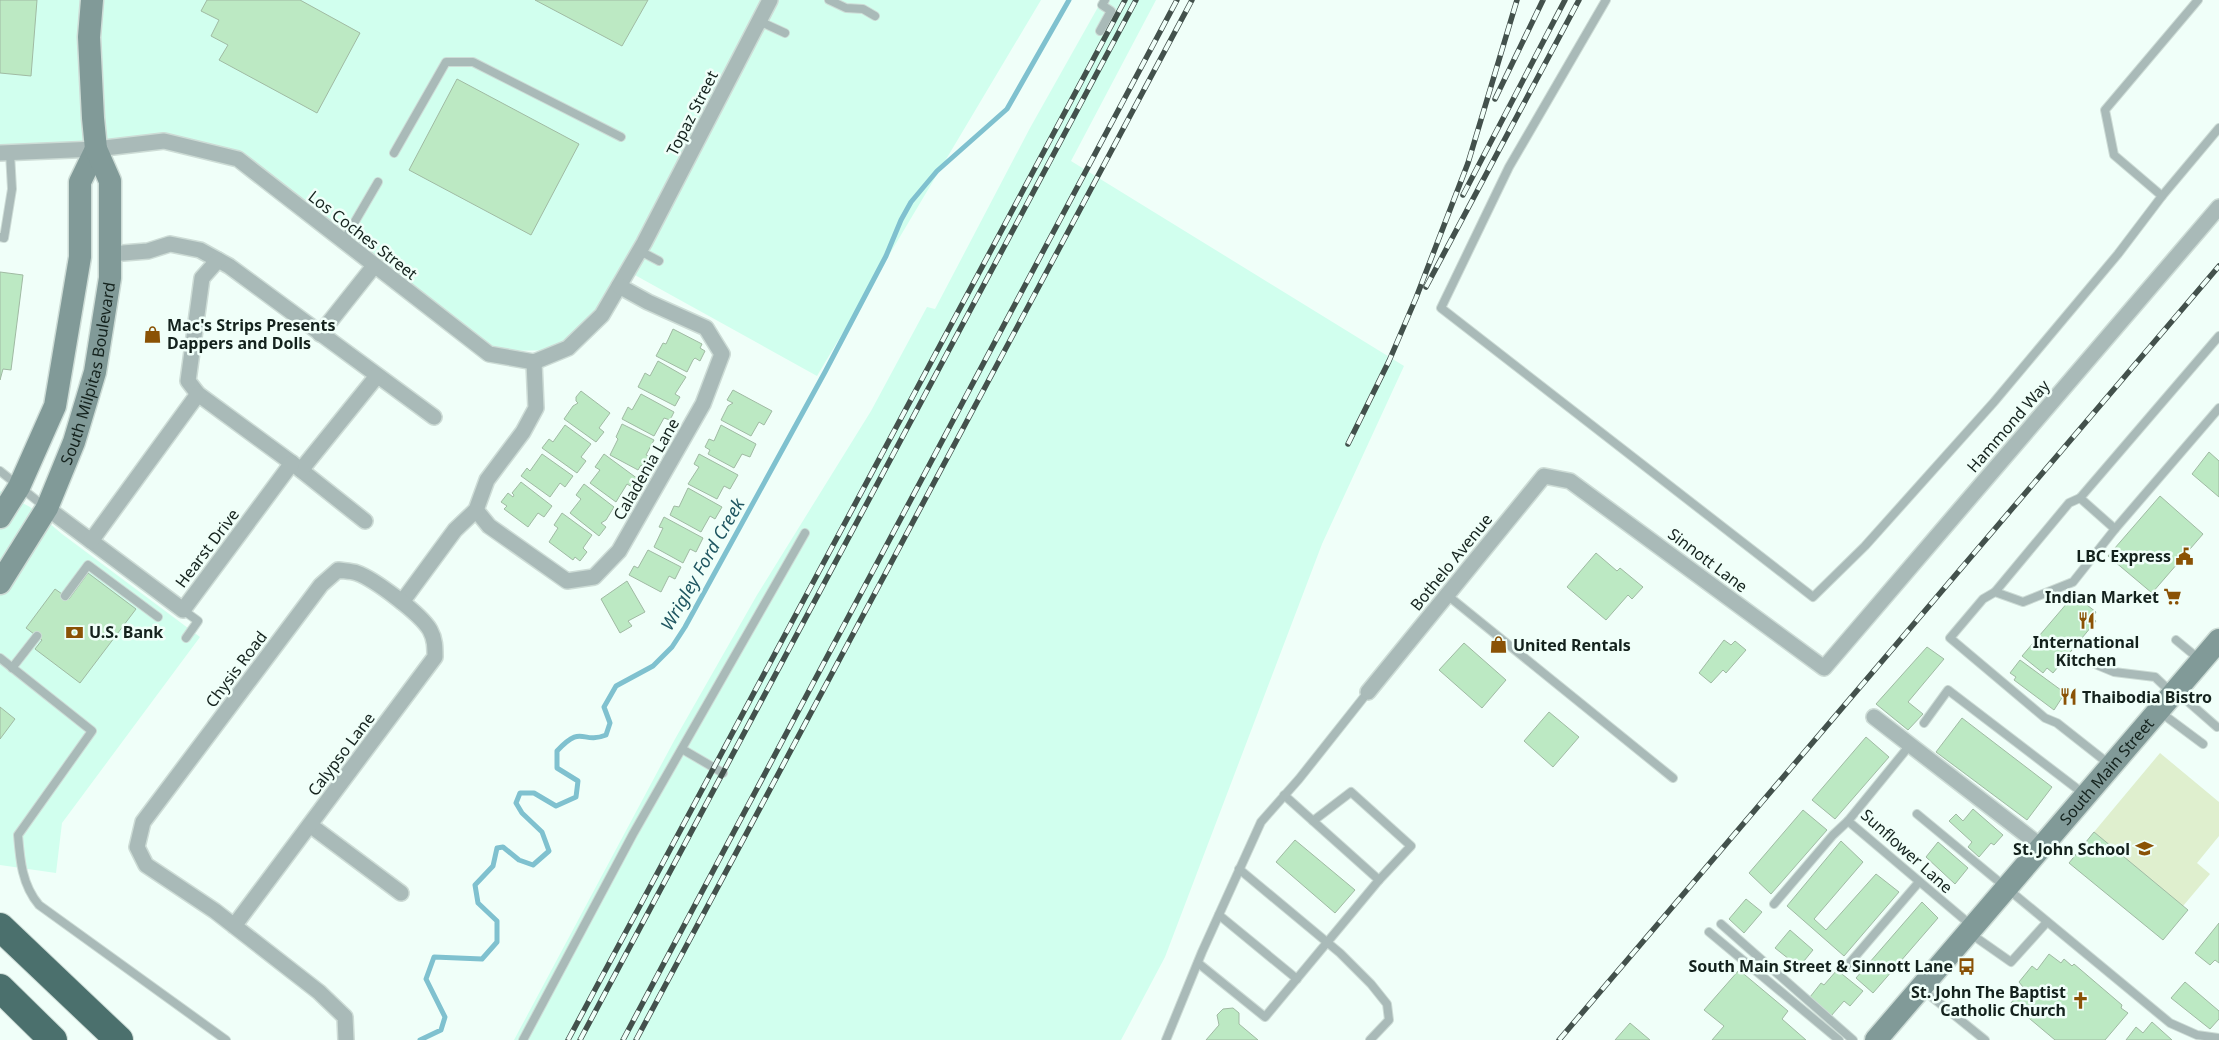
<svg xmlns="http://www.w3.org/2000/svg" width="2219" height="1040" font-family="'Noto Sans',sans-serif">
<rect width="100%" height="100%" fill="#f0fff9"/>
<g fill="#d1ffee">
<polygon points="0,0 1041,0 817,376 624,269 574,350 491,351 234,166 159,146 0,149"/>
<polygon points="1102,0 1156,0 1071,161 1404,366 1322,544 1165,957 1121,1040 514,1040 675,739 757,595 871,411 927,307 935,309 1030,128"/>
<polygon points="0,491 30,507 62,534 200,637 62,823 56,873 0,865"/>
</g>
<polygon fill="#dfefce" points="2160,753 2219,802 2219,836 2197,863 2210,874 2183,906 2094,832"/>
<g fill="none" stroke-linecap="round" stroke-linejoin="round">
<path stroke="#7fc1cf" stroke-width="5" d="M420,1040l21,-10 4,-13 -19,-38 8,-22 48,2 15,-17v-21l-19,-18 -3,-18 18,-19 4,-18 6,-1 16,13 14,5 16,-14 -7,-19 -20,-19 -6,-10 4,-10h14l22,13 20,-9 2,-16 -21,-13v-17c26,-28 24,-6 49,-16l4,-12 -6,-16 12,-21 37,-20 19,-19 13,-20 140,-255 61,-116 15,-36 10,-18 26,-31 70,-62 62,-109"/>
</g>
<g fill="#bce9c3" stroke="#a0baa3">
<polygon points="0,0 37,0 31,76 0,73"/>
<polygon points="207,0 300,0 360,33 317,113 219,60 228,45 211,36 219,20 201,11"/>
<polygon points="535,0 648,0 622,46"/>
<polygon points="457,79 579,144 531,235 409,170"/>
<polygon points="0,272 23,275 11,370 3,369 0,380"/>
<polygon points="673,329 702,344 700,348 705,351 700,361 695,358 693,360 687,372 656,356 663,343 666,344"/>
<polygon points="658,361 686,377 675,394 680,397 675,406 638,387 645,373 650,376"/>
<polygon points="733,390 772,411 764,425 759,422 751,436 721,420 728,406 733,403 727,400"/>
<polygon points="581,391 610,413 599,428 604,432 596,442 564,419 573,406 578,403 576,401 576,397"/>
<polygon points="641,394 674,412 670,420 664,418 654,436 622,419 628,407 632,410"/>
<polygon points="622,424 654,440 646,455 651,457 645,468 641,465 638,470 610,455 618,439 616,437"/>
<polygon points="565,425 591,444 581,457 586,461 577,473 542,448 549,439 553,442"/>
<polygon points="721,425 756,444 750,457 742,454 734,468 708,454 710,450 705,447 709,439 714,441"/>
<polygon points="2209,452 2219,461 2219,497 2192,474"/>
<polygon points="542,454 573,476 565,487 560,483 550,497 521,476 527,468 530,471"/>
<polygon points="604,454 638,479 632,487 627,484 616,502 590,483 600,470 595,467"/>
<polygon points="699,454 738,475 730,489 724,486 717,499 688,484 699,467 694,464"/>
<polygon points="521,482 552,506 544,517 538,513 528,527 504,509 507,506 501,502 508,493 513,497 514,495 512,493"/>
<polygon points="584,484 614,507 606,520 601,523 606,527 599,536 570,513 581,499 576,495"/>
<polygon points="688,488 722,507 715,519 710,516 701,532 670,515 674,506 679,507"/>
<polygon points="2160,496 2203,534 2152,593 2108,556"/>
<polygon points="562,513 592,535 583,548 587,552 580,561 575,557 573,560 549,542 558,528 554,525"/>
<polygon points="664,517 703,538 696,552 690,549 683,563 654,547 663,528 659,527"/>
<polygon points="648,550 681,567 675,579 669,576 661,592 629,575 634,566 638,568"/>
<polygon points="1596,553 1617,571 1620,568 1643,587 1632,599 1628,595 1606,620 1567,587"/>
<polygon points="88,573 136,609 80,683 35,649 42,640 26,628 55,589 69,599"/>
<polygon points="627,581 645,612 628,621 632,626 620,633 601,599"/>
<polygon points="2074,595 2096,612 2092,618 2096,621 2053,673 2047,668 2043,673 2022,656"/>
<polygon points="1724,640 1731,645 1735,641 1746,650 1726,673 1723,670 1711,683 1699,673"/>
<polygon points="1464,643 1506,680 1482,708 1439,670"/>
<polygon points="1927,647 1944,659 1908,702 1923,714 1908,730 1876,704"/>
<polygon points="2020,660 2065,693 2054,710 2014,680 2016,677 2010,673"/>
<polygon points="0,707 15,719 0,739"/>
<polygon points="1549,712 1579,737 1553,767 1524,741"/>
<polygon points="1962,718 2052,787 2027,820 1936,752"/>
<polygon points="1866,737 1889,757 1835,819 1812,800"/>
<polygon points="1973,809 2003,835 1994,845 1991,843 1979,857 1968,847 1972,842 1949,821 1956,814 1963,821"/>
<polygon points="1803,810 1827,830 1771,894 1749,873"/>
<polygon points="2094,832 2188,910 2163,940 2069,863"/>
<polygon points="1295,840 1355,890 1335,913 1276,862"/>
<polygon points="1841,841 1863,862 1814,919 1826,930 1876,874 1899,892 1844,956 1787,906"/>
<polygon points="1938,842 1968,868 1955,884 1926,857"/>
<polygon points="1746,899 1762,912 1744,933 1729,919"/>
<polygon points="1922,902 1938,918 1873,993 1856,978"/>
<polygon points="2219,923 2219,963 2215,960 2210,965 2195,953"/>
<polygon points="1790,930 1813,950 1799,967 1775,948"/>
<polygon points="2049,954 2061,963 2064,959 2072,966 2074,964 2122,1005 2121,1008 2128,1013 2105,1040 2055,1040 2011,1003 2023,987 2019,982 2032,966 2037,970"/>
<polygon points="1739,970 1788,1011 1782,1019 1806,1040 1712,1040 1724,1026 1704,1010"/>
<polygon points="1837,970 1863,991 1850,1006 1844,1001 1831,1016 1810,997 1821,983 1824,985"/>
<polygon points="2185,982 2219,1011 2219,1019 2210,1029 2171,998"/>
<polygon points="1233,1008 1239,1013 1239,1024 1258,1040 1206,1040 1219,1025 1217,1015 1223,1009"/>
<polygon points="2152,1022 2172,1040 2126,1040 2136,1027 2143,1033"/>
<polygon points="1630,1023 1650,1040 1615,1040"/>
</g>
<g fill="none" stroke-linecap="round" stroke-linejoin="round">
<defs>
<g id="lane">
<polyline points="829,0 846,8 863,9 875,16"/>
<polyline points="1606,0 1509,167 1441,308 1813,597 1865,546 1994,402 2118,254 2162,196 2114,155 2105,110 2198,0"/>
<polyline points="759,21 785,33"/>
<polyline points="1100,31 1111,11 1102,5 1105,0"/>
<polyline points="394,153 446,62 473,62 621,137"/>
<polyline points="2162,196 2219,128"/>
<polyline points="0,237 4,238 12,189 10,153"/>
<polyline points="343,242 378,182"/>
<polyline points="640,251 659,261"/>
<polyline points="0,471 45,507"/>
<polyline points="2115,529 2219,408"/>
<polyline points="1995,592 2069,503 2080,498"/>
<polyline points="1447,595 1673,778"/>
<polyline points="65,596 88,565 158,617"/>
<polyline points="183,610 198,621 186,638"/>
<polyline points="2176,640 2199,659"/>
<path d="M0,658l92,73 -74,104c2,25 4,50 21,70l187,135"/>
<polyline points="2085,660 2114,672 2155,677 2172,693"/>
<polyline points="12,668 37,636"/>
<polyline points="2177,692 2217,727"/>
<polyline points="2160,712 2203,744"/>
<polyline points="1924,723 1948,690 2084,794"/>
<polyline points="1910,745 1848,821 1972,926"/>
<polyline points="682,749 723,773"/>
<polyline points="2109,764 2057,723 2045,718 1950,638 1983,599 1995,592 2023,602 2073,582 2115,529 2080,498 2219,336"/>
<polyline points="1917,814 2170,1023 2197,1035 2219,1038"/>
<polyline points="1313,821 1351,792 1411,846 1379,880"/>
<polyline points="1239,869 1340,953 1371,984 1387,1004 1389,1020 1370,1040"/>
<polyline points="1774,904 1833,835 1848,821"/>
<polyline points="1219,915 1297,979"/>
<polyline points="1721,924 1853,1040"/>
<polyline points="1709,932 1839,1040"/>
<polyline points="1971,934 2011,962 2047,922"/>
<polyline points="1198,963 1265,1017 1379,880 1284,795"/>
<polyline points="1847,966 1919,882"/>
<polyline points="1922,989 1985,1040"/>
<polyline points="523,1040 633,834 805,533"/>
<polyline points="1166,1040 1202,952 1261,822 1299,779 1368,692"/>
</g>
<g id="street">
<polyline points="0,153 96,149 164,141 238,159 489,354 534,362 568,348 602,315 644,243 770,0"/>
<polyline points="110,254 148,251 170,244 200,250 229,266 434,417"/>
<polyline points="218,260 202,278 188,381 198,394 292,463 365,521"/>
<polyline points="320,334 374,266"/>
<polyline points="301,470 377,376"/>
<polyline points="47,508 183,610 292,463"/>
<polyline points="476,510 489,526 567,581 594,577 619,551 703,404 722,354 706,328 648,302 619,286"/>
<polyline points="91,541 198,394"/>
<polyline points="402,602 455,530 476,510 487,480 523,432 536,408 534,362"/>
<polyline points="1368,692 1544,476 1570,481 1824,668 2219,207"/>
<polyline points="1874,717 2042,847"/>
<polyline points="310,825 401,893"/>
<path d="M234,926l201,-269c0,-10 0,-18 -5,-27 -9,-16 -56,-51 -73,-57 -6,-2 -13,-2 -19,-3l-17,15 -178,237 -6,25 9,18 69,46 104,81 26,25 1,23"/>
</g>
<g id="secondary">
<polyline points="0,517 19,487 55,406 80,257 80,182 96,149"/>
<path id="s1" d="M0,583l47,-75 27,-66 21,-70 15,-94v-97l-14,-32 -3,-31 -4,-81 3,-37"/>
<path id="s2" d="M1876,1040l343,-400"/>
</g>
<g id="highway">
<polyline points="0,927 119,1040"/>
<polyline points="0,988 53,1040"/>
</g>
</defs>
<use href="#lane" stroke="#cddcd6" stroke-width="10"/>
<use href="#street" stroke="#cddcd6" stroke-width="18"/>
<use href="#secondary" stroke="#cddcd6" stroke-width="25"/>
<use href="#highway" stroke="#cddcd6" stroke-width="30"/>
<use href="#lane" stroke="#a9bab8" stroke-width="8"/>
<use href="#street" stroke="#a9bab8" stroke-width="15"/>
<use href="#secondary" stroke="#819a98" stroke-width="22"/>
<use href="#highway" stroke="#4b706d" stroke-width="28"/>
<defs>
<g id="rail">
<polyline points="1495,99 1543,0"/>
<polyline points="1463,195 1565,0"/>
<polyline points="1426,287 1579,0"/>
<polyline points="1348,444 1389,361 1416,298 1468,163 1517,0"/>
<polyline points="568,1040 1125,0"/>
<polyline points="580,1040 1136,0"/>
<polyline points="623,1040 1177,0"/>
<polyline points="636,1040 1192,0"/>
<polyline points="1559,1040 2219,266"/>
</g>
</defs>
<use href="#rail" stroke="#43514c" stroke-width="5.5"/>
<use href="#rail" stroke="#f0fff9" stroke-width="4" stroke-dasharray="11" stroke-linecap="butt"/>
</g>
<defs>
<symbol id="shop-bare" viewBox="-9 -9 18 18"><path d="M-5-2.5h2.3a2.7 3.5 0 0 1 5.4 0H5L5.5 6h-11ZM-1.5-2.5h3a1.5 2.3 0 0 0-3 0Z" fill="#8a5205" stroke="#f0fff9" stroke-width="2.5" paint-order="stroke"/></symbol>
<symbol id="civic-bare" viewBox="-9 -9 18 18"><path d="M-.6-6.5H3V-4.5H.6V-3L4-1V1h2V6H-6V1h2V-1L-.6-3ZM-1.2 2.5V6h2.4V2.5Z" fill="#8a5205" stroke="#f0fff9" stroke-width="2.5" paint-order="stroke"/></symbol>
<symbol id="supermarket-bare" viewBox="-9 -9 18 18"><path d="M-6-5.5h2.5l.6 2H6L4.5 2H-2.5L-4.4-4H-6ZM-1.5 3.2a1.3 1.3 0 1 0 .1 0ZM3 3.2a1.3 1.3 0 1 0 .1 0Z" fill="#8a5205" stroke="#f0fff9" stroke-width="2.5" paint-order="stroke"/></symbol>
<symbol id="restaurant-bare" viewBox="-9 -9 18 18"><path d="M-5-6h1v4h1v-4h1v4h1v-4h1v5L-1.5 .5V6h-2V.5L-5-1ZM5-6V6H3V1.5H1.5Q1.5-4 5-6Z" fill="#8a5205" stroke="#f0fff9" stroke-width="2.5" paint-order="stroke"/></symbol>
<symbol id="bank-bare" viewBox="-9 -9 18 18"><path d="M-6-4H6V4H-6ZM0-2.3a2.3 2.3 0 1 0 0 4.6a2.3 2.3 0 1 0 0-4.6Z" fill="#8a5205" stroke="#f0fff9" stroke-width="2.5" paint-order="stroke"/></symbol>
<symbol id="school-bare" viewBox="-9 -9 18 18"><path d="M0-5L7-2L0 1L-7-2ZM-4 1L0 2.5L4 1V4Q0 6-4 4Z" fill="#8a5205" stroke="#f0fff9" stroke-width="2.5" paint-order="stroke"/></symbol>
<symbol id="bus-bare" viewBox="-9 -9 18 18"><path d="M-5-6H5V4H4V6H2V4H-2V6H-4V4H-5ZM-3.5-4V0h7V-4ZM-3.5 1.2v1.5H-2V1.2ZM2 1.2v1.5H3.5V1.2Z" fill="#8a5205" stroke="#f0fff9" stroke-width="2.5" paint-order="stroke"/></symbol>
<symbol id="church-bare" viewBox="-9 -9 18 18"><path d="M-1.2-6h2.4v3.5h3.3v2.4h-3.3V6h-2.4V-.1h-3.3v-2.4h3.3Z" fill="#8a5205" stroke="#f0fff9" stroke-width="2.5" paint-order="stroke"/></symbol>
</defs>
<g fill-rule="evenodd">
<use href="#shop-bare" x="140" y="322" width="25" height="25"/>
<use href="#civic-bare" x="2172" y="544" width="25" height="25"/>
<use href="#supermarket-bare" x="2160" y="584" width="25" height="25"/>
<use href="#restaurant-bare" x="2074" y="608" width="25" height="25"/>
<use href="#bank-bare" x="62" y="620" width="25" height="25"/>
<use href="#shop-bare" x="1486" y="632" width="25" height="25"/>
<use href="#restaurant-bare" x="2056" y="684" width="25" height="25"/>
<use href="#school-bare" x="2132" y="836" width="25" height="25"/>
<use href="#bus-bare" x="1954" y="954" width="25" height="25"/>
<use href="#church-bare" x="2068" y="988" width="25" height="25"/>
</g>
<g text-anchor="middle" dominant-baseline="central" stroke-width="5" stroke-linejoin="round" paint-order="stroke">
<g font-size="16" fill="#14221d" stroke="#f0fff9">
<text transform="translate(692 113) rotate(-63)">Topaz Street</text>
<text transform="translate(363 235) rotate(38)">Los Coches Street</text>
<text stroke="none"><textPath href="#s1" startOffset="230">South Milpitas Boulevard</textPath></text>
<text transform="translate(2008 426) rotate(-49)">Hammond Way</text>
<text transform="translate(646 469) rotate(-60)">Caladenia Lane</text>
<text transform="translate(207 548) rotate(-53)">Hearst Drive</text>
<text transform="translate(1708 560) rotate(37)">Sinnott Lane</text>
<text transform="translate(1451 562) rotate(-51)">Bothelo Avenue</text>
<text transform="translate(236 669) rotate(-53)">Chysis Road</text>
<text transform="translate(341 754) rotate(-53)">Calypso Lane</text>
<text stroke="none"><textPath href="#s2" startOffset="354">South Main Street</textPath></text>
<text transform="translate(1907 851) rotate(42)">Sunflower Lane</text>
</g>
<g font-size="16" font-weight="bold" fill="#14221d" stroke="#f0fff9" text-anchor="end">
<text x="167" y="325" text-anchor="start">Mac's Strips Presents<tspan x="167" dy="18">Dappers and Dolls</tspan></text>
<text x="2171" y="556">LBC Express</text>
<text x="2159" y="597">Indian Market</text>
<text x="89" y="632" text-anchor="start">U.S. Bank</text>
<text x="2086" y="642" text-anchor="middle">International<tspan x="2086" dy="18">Kitchen</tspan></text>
<text x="1513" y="645" text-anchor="start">United Rentals</text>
<text x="2082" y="697" text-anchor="start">Thaibodia Bistro</text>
<text x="2130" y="849">St. John School</text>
<text x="1953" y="966">South Main Street &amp; Sinnott Lane</text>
<text x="2066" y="992">St. John The Baptist<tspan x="2066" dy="18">Catholic Church</tspan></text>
</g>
<g font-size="18" font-style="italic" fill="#1f5661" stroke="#f0fff9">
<text transform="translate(702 564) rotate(-60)">Wrigley Ford Creek</text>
</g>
</g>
</svg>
